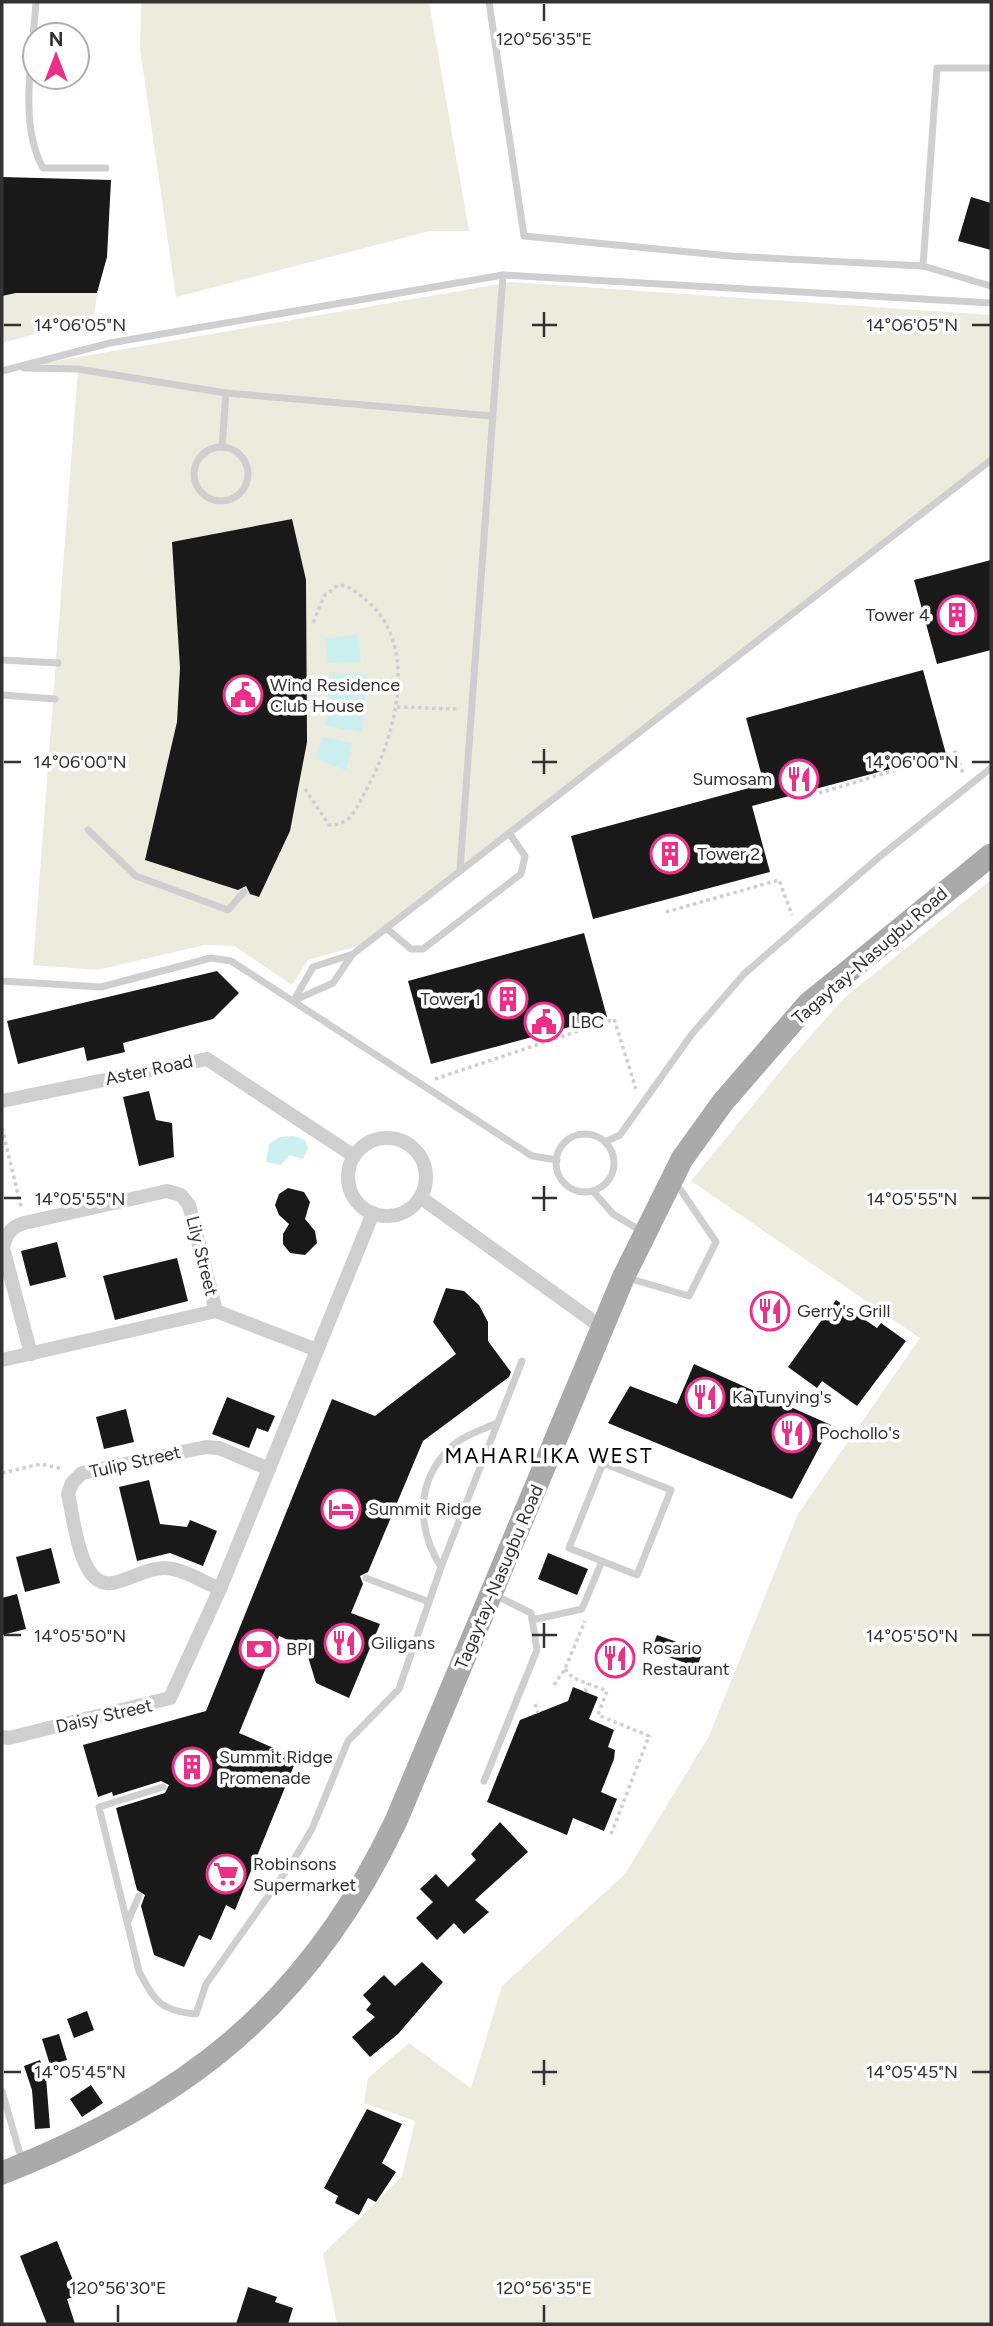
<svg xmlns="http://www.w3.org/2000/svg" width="993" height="2326" font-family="Figtree,sans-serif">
<rect width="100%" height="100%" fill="#fff"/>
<g fill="#ebecdd">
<polygon points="141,2 429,2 469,231 430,231 176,297 140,49"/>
<polygon points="511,282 991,315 991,460 365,944 308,960 292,985 234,946 205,945 97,970 33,965 78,369 27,366"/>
<polygon points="16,293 97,293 94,318 2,343 2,296"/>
<polygon points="991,880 991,2324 337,2324 323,2254 402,2176 415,2121 364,2103 368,2078 409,2043 471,2088 502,1986 625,1874 709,1736 798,1514 920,1338 691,1181 792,1057 844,998"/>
</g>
<g fill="#ccefef">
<polygon points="358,634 361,662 328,663 325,639"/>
<polygon points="329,673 367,674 362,732 325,726 330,700"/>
<polygon points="322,737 353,743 346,770 316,759"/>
<polygon points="294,1136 305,1140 308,1148 303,1159 289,1155 281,1165 266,1162 269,1144 280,1137"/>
</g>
<g fill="#191919">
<polygon points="2,177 111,180 107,257 97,293 16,293 2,296"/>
<polygon points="971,197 991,203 991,250 958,241"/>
<polygon points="292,519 306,580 307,742 290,831 259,897 250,894 246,886 238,890 145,860 177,722 180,668 172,542"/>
<polygon points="991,560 991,650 937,664 914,580"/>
<polygon points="923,670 946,754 752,806 770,872 593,919 571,836 764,784 746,718"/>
<polygon points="584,933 607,1017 431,1064 408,981"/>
<polygon points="217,971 239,993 213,1019 123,1043 125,1052 87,1061 84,1047 18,1064 7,1021"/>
<polygon points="149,1091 156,1120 172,1123 174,1157 139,1166 123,1097"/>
<polygon points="288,1188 304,1192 310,1202 305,1219 315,1231 317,1243 305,1255 290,1253 283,1244 283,1234 289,1224 279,1215 275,1205 279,1194"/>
<polygon points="57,1242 66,1277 30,1286 21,1251"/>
<polygon points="177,1258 188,1301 115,1320 103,1276"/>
<polygon points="446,1288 464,1291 479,1305 488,1322 488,1341 511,1372 509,1377 423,1441 368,1572 360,1576 363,1584 351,1613 380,1624 349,1698 316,1683 305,1647 279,1636 239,1733 297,1758 235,1910 226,1905 211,1940 199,1935 184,1967 154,1955 141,1906 145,1895 137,1890 116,1808 165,1793 169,1785 161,1781 113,1796 112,1792 98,1797 83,1745 206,1711 332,1399 375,1416 456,1354 433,1322"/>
<polygon points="836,1300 877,1328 881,1323 906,1341 857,1406 822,1381 817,1388 788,1367"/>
<polygon points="694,1364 831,1425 792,1499 608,1423 630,1386 677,1404"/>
<polygon points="227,1397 275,1416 268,1432 257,1428 249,1448 212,1434"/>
<polygon points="126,1409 134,1442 104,1449 96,1417"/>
<polygon points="149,1480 160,1524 187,1527 190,1520 217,1531 203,1566 170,1553 137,1561 119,1487"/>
<polygon points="51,1548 60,1583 25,1592 16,1557"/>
<polygon points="548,1553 588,1569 577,1595 538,1579"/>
<polygon points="17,1594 26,1629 2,1635 2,1598"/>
<polygon points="657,1635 703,1651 697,1667 651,1651"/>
<polygon points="573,1687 598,1697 589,1719 614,1730 608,1747 615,1750 614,1759 601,1792 617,1799 604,1831 573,1818 567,1835 487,1802 520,1720 568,1701"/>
<polygon points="500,1822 528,1852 475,1900 489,1912 464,1934 454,1923 437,1940 416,1918 433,1902 420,1889 436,1874 448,1887 476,1860 471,1854"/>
<polygon points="422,1962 443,1982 398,2034 370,2057 352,2037 375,2017 366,2010 371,2004 363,1995 384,1975 395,1986"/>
<polygon points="87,2011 94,2030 74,2038 67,2019"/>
<polygon points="59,2034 67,2060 50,2065 42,2039"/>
<polygon points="40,2060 46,2077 50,2128 35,2129 32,2090 24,2066"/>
<polygon points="91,2085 103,2103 82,2117 70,2099"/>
<polygon points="367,2109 402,2124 382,2163 396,2172 376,2202 368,2198 359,2215 335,2203 338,2196 324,2188"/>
<polygon points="57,2241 79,2295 67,2299 75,2324 47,2324 20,2256"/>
<polygon points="248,2287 277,2297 275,2302 293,2308 288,2324 236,2324"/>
</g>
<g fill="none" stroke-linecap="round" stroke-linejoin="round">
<g stroke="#cfcfcf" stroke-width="3.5" stroke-dasharray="3.5 3.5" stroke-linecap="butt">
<polyline points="397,707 459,709"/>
<path d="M305,789l24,36c21,1 28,-17 36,-33 30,-53 56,-147 1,-192 -10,-8 -15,-14 -28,-15l-14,11 -11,27"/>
<polyline points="819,793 956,752 963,774"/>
<polyline points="666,912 779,880 792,915"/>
<polyline points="435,1079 614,1019 636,1089"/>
<polyline points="2,1128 21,1207"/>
<polyline points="2,1473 41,1464 63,1469"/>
<polyline points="565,1669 573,1678 607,1691 598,1715 649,1736 610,1837"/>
<polyline points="554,1685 565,1669 585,1621"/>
<polyline points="585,1692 588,1684"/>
<polyline points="535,1704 538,1713"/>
</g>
<g stroke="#cfcfcf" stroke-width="7">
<path d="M36,2c-3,50 -18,122 7,166h63"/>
<polyline points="489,2 524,236 730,256 923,266 991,286"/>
<polyline points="923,266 937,68 991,68"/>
<polyline points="24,368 78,369 226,393 492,416"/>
<polyline points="2,371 110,343 503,275 991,303"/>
<circle cx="221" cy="474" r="27"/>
<polyline points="222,447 226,393"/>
<polyline points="2,660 58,663"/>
<polyline points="2,695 55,699"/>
<polyline points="88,830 136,876 228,910 244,892"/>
<polyline points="460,870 503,275"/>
<polyline points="386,928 411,949 423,949 521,874 525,856 509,833"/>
<polyline points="2,981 101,987 211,958 231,961 532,1156 557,1160"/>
<polyline points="294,1000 313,967 353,954 991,460"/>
<polyline points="295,1000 333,983 352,955"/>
<circle cx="585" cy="1163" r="29"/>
<polyline points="605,1142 620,1135 692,1034 744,974 878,858 991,768"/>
<polyline points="593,1191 613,1214 643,1232"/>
<polyline points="628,1278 689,1296 716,1242 676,1183"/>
<polygon points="603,1463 671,1490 637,1575 569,1548"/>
<path d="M441,1567c-24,-38 -26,-85 9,-119 12,-12 31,-18 47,-25"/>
<polyline points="366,1578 429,1602"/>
<polyline points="532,1620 582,1609 602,1561"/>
<polyline points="484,1781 537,1650 531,1613 493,1594"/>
<path d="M163,1787l-64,20 40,164c15,30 22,40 57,43l10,-30 87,-123 19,-32 36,-88 51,-52 42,-122 81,-206"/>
<polyline points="128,1921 139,1896"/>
<polyline points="2,2091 22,2161"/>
</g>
<g stroke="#cfcfcf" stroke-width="14">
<polyline points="2,1101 207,1059 354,1156"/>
<circle cx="387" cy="1177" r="39"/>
<polyline points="420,1197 604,1329"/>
<polyline points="216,1311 317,1350"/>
<path d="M31,1354l-28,-106c3,-14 8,-21 21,-25l143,-32 14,4 8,10 27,106"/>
<polyline points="2,1360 216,1311"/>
<path d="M220,1589c-17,-7 -38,-21 -56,-21 -17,0 -35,12 -52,15 -33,5 -38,-65 -44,-89l4,-11 10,-10 124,-26 13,1 50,21"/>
<polyline points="2,1737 9,1738 170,1698 220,1589 373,1213"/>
</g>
<path stroke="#aaa" stroke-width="23" d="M2,2173c185,-73 307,-169 394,-352l228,-545 58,-117 41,-57 85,-98 183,-149"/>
</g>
<path fill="none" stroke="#323232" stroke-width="2.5" d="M544,4v17M544,312v25M4,325h17M532,325h25M972,325h18M544,749v25M4,762h17M532,762h25M972,762h18M544,1186v25M4,1198h17M532,1198h25M972,1198h18M544,1623v25M4,1635h17M532,1635h25M972,1635h18M544,2060v25M4,2072h17M532,2072h25M972,2072h18M118,2305v17M544,2305v17"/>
<defs>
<symbol id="building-ring" viewBox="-11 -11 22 22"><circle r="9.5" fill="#fff" stroke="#ee2f8a" stroke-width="1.5"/><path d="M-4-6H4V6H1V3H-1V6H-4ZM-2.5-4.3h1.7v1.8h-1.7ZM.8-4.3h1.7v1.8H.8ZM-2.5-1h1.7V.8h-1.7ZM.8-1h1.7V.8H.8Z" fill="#ee2f8a"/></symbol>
<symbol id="civic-ring" viewBox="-11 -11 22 22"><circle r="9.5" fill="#fff" stroke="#ee2f8a" stroke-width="1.5"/><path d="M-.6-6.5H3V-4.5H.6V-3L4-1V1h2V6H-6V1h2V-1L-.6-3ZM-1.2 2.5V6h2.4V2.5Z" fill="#ee2f8a"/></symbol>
<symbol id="restaurant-ring" viewBox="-11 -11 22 22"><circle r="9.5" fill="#fff" stroke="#ee2f8a" stroke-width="1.5"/><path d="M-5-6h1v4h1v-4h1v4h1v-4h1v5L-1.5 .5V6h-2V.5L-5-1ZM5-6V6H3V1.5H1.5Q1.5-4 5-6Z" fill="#ee2f8a"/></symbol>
<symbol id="hotel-ring" viewBox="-11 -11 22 22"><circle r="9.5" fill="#fff" stroke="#ee2f8a" stroke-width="1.5"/><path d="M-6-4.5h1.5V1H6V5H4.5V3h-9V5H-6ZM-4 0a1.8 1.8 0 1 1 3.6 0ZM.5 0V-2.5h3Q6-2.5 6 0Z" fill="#ee2f8a"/></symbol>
<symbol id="bank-ring" viewBox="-11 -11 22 22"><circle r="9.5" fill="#fff" stroke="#ee2f8a" stroke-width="1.5"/><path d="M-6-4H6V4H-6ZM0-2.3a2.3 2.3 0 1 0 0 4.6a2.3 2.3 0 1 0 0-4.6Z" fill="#ee2f8a"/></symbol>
<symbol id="supermarket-ring" viewBox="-11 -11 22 22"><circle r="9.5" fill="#fff" stroke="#ee2f8a" stroke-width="1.5"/><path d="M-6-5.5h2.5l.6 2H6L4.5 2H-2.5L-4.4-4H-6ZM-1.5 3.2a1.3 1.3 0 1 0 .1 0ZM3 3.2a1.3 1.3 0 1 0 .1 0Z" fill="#ee2f8a"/></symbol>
</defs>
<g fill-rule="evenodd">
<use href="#building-ring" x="935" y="593" width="44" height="44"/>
<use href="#civic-ring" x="221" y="673" width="44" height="44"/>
<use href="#restaurant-ring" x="777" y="757" width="44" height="44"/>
<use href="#building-ring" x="648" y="832" width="44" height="44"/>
<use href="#building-ring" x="486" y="977" width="44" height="44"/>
<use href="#civic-ring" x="522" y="1000" width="44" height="44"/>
<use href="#restaurant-ring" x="748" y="1289" width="44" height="44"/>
<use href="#restaurant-ring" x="683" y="1375" width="44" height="44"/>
<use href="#restaurant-ring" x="770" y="1411" width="44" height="44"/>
<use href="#hotel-ring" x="319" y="1487" width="44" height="44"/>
<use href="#restaurant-ring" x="322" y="1621" width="44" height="44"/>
<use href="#bank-ring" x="237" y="1627" width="44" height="44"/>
<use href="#restaurant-ring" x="593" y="1636" width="44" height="44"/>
<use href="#building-ring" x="170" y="1745" width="44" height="44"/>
<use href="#supermarket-ring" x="204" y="1852" width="44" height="44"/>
</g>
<g text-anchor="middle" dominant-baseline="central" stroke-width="7" stroke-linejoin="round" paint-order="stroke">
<g font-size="18" fill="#323232" stroke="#fff" text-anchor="start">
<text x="930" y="615" text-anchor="end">Tower 4</text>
<text x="270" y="685">Wind Residence<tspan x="270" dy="21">Club House</tspan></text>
<text x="772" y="779" text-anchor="end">Sumosam</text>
<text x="697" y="854">Tower 2</text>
<text x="481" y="999" text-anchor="end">Tower 1</text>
<text x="571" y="1022">LBC</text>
<text x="797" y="1311">Gerry's Grill</text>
<text x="732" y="1397">Ka Tunying's</text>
<text x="819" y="1433">Pochollo's</text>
<text x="368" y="1509">Summit Ridge</text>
<text x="371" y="1643">Giligans</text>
<text x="642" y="1648">Rosario<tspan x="642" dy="21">Restaurant</tspan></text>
<text x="286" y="1649">BPI</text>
<text x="219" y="1757">Summit Ridge<tspan x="219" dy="21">Promenade</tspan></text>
<text x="253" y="1864">Robinsons<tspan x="253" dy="21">Supermarket</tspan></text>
</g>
<g font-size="18" fill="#323232" stroke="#fff">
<text transform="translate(870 956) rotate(-41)">Tagaytay-Nasugbu Road</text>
<text transform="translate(149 1070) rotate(-12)">Aster Road</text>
<text transform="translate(202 1256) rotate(76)">Lily Street</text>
<text transform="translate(135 1462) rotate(-13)">Tulip Street</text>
<text transform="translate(499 1577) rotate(-67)">Tagaytay-Nasugbu Road</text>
<text transform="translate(104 1716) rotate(-13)">Daisy Street</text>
</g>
<g font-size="21" letter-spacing="2" fill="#000" stroke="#fff">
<text x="549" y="1455">MAHARLIKA WEST</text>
</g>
</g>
<g font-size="18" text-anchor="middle" fill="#323232" stroke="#fff" stroke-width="7" stroke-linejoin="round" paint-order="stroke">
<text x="544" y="45">120°56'35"E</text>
<text x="80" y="331">14°06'05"N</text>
<text x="912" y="331">14°06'05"N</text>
<text x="80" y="768">14°06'00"N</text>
<text x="912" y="768">14°06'00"N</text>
<text x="80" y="1205">14°05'55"N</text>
<text x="912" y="1205">14°05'55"N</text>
<text x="80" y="1642">14°05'50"N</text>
<text x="912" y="1642">14°05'50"N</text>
<text x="80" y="2078">14°05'45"N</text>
<text x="912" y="2078">14°05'45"N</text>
<text x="118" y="2294">120°56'30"E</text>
<text x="544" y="2294">120°56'35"E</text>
</g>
<rect width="993" height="2326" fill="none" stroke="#323232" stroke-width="7"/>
<g transform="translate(56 56)"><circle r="33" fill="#ffffff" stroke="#adadad" stroke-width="2"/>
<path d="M0-5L12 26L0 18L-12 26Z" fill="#ee2f8a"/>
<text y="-10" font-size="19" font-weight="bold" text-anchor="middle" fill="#323232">N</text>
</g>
</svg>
